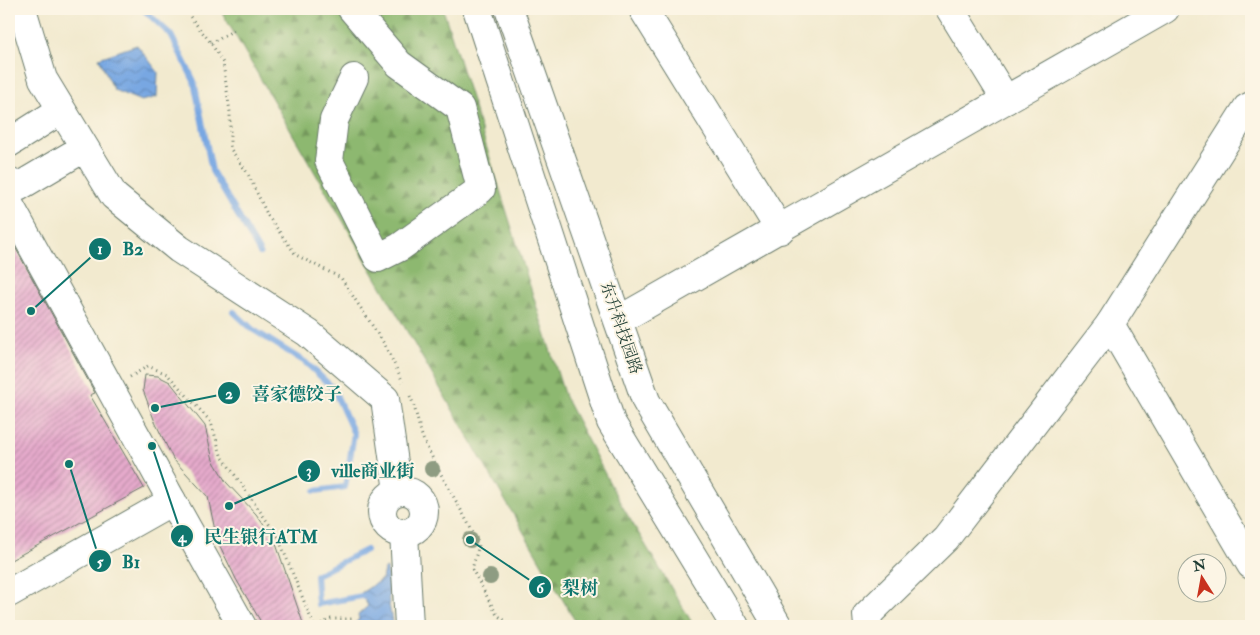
<svg xmlns="http://www.w3.org/2000/svg" width="1260" height="635" font-family="'IM FELL Double Pica','Noto Serif SC',serif">
<defs>
<pattern id="forest-firs" width="22" height="20" patternUnits="userSpaceOnUse" patternTransform="scale(1.25)"><rect width="22" height="20" fill="#8db86f"/><path d="M5 1l3.5 6h-7zM16 11l3.5 6h-7z" fill="#73975c"/></pattern>
<pattern id="water-waves" width="16" height="10" patternUnits="userSpaceOnUse" patternTransform="scale(1.25)"><rect width="16" height="10" fill="#78a7e2"/><path d="M0 5q4-4 8 0t8 0" fill="none" stroke="#6289b8"/></pattern>
<pattern id="building-hatch" width="6" height="6" patternUnits="userSpaceOnUse" patternTransform="scale(1.25)"><rect width="6" height="6" fill="#e6aacc"/><path d="M-1 1l2-2M0 6l6-6M5 7l2-2" fill="none" stroke="#ba8ca6"/></pattern>
</defs>
<rect width="100%" height="100%" fill="#fcf5e5"/>
<filter id="ink" filterUnits="userSpaceOnUse"><feTurbulence type="fractalNoise" baseFrequency=".02" numOctaves="2"/><feDisplacementMap in="SourceGraphic" scale="10" xChannelSelector="R" yChannelSelector="G"/><feConvolveMatrix kernelMatrix="1 2 1 2 8 2 1 2 1" color-interpolation-filters="sRGB"/></filter>
<filter id="wash" filterUnits="userSpaceOnUse"><feTurbulence type="fractalNoise" baseFrequency=".0096" numOctaves="4" result="noise"/><feDisplacementMap in="SourceGraphic" scale="20" xChannelSelector="R" yChannelSelector="G"/><feGaussianBlur stdDeviation="1.12" result="paint"/><feColorMatrix in="noise" values="0 0 0 0 0 0 0 0 0 0 0 0 0 0 0 0 0 1.4 0 .05"/><feComposite in="paint" operator="in"/></filter>
<g filter="url(#wash)">
<rect width="100%" height="100%" fill="#f2eacf"/>
<polygon fill="url(#forest-firs)" stroke="#567a52" points="220,9 443,9 565,397 618,499 694,626 578,626"/>
<g fill="url(#water-waves)" stroke="#4c728b">
<polygon points="137,45 158,72 157,97 141,101 114,90 99,58"/>
<polygon points="387,568 389,604 393,626 352,626 359,619 358,615 368,606 361,593 382,579 384,569"/>
</g>
<g fill="none" stroke-linecap="round" stroke-linejoin="round">
<g stroke="#78a7e2" stroke-width="6">
<polyline points="143,9 171,35 194,81 212,171 260,253"/>
<polyline points="234,312 252,329 305,362 333,388 354,434 345,487 315,491"/>
<polyline points="362,596 318,604 316,575 366,550"/>
</g>
</g>
<g id="blocks">
<g fill="url(#building-hatch)">
<polygon points="9,236 95,393 90,395 144,488 9,561"/>
<polygon points="145,375 158,376 170,382 205,426 213,460 226,482 256,514 275,541 304,626 264,626 261,622 236,579 217,540 208,497 173,459 155,422 143,390"/>
</g>
</g>
</g>
<g filter="url(#ink)">
<use href="#blocks" fill-opacity="0" stroke="#697a6a" stroke-width="1"/>
<g fill="none" stroke-linecap="round" stroke-linejoin="round">
<defs>
<g id="minor">
<polyline points="22,9 43,79 114,196 179,249 308,333 385,399 398,491"/>
<polyline points="352,9 399,64 460,108 481,189 400,247 378,258 329,161 334,120 354,78"/>
<polyline points="477,9 611,422 735,626"/>
<polyline points="509,9 646,401 778,626"/>
<polyline points="643,9 780,230"/>
<polyline points="950,9 1006,100"/>
<polyline points="1251,106 1247,108 1110,324 1251,565"/>
<polyline points="9,143 61,110"/>
<polyline points="9,182 18,187 84,148"/>
<polyline points="9,204 172,501"/>
<polyline points="619,320 1165,9"/>
<circle cx="403" cy="512" r="21"/>
<polyline points="404,533 409,626"/>
<polyline points="9,593 172,501 242,626"/>
<polyline points="868,626 867,615 946,538 1110,324"/>
</g>
</defs>
<use href="#minor" stroke="#697a6a" stroke-width="30"/>
<g stroke="#697a6a" stroke-width="3" stroke-dasharray="1 4" stroke-linecap="butt">
<polyline points="184,9 211,43 223,63 230,112 230,148 248,174 268,216 296,255 341,278 385,345 403,382"/>
<polyline points="211,43 236,29"/>
<polyline points="130,377 148,366 167,374 211,422 221,455 278,537 314,626"/>
<path d="M410,396c7,15 8,31 14,45 17,36 38,68 55,104l-7,24 25,46 16,11"/>
<polyline points="317,626 331,619 355,619"/>
</g>
<use href="#minor" stroke="#fff" stroke-width="28"/>
</g>
<g fill="#8e9c82">
<circle cx="432" cy="469" r="8"/>
<circle cx="470" cy="540" r="8"/>
<circle cx="490" cy="577" r="8"/>
</g>
</g>
<g text-anchor="middle" dominant-baseline="central" stroke-width="4" stroke-linejoin="round" paint-order="stroke">
<g font-size="16" fill="#1f3d34" stroke="#fcf5e5">
<text transform="translate(621 328) rotate(71)">东升科技园路</text>
</g>
</g>
<path fill="none" stroke="#0f766e" stroke-width="2" d="M31 311L100 249M155 408L229 393M229 506L309 471M152 446L182 536M69 464L100 561M470 540L540 587"/>
<g fill="#0f766e" stroke="#fcf5e5" stroke-width="2">
<circle cx="31" cy="311" r="5"/>
<circle cx="155" cy="408" r="5"/>
<circle cx="229" cy="506" r="5"/>
<circle cx="152" cy="446" r="5"/>
<circle cx="69" cy="464" r="5"/>
<circle cx="470" cy="540" r="5"/>
<circle cx="100" cy="249" r="12"/>
<circle cx="229" cy="393" r="12"/>
<circle cx="309" cy="471" r="12"/>
<circle cx="182" cy="536" r="12"/>
<circle cx="100" cy="561" r="12"/>
<circle cx="540" cy="587" r="12"/>
</g>
<g font-size="15" text-anchor="middle" font-weight="bold" fill="#fff">
<text x="100" y="254">1</text>
<text x="229" y="399">2</text>
<text x="309" y="476">3</text>
<text x="182" y="542">4</text>
<text x="100" y="567">5</text>
<text x="540" y="593">6</text>
</g>
<g font-size="18" text-anchor="middle" font-weight="bold" fill="#0f766e" stroke="#fcf5e5" stroke-width="4" stroke-linejoin="round" paint-order="stroke">
<text x="133" y="255">B2</text>
<text x="297" y="400">喜家德饺子</text>
<text x="373" y="477">ville商业街</text>
<text x="261" y="543">民生银行ATM</text>
<text x="131" y="568">B1</text>
<text x="580" y="594">梨树</text>
</g>
<rect width="1260" height="635" fill="none" stroke="#fcf5e5" stroke-width="30"/>
<g transform="translate(1202 578) rotate(349)"><circle r="24" fill="#fcf5e5" stroke="#a4ab9e"/>
<path d="M0-4L9 19L0 12L-9 19Z" fill="#c8321e"/>
<text y="-8" font-size="14" font-weight="bold" text-anchor="middle" fill="#1f3d34">N</text>
</g>
</svg>
